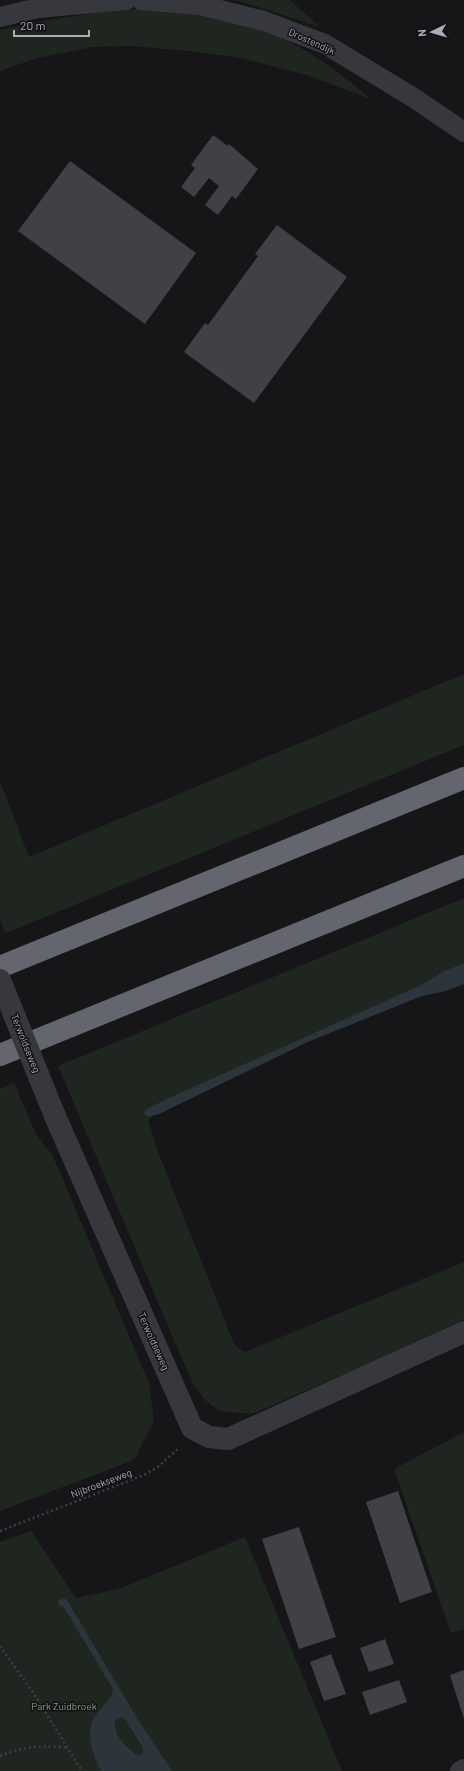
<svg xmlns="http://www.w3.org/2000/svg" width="464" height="1771" font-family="Barlow,sans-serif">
<rect width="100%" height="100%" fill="#161618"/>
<g fill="#1e261f">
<polygon points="236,0 290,0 320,27"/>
<path d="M120,9c49,0 97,5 144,20 7,3 15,7 22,11 32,16 59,37 86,60l-65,-25 -71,-18 -58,-7 -48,-4 -38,1 -55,11 -37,13v-41l42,-9z"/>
<polygon points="464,674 464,745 6,933 0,921 0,781 29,857"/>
<polygon points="464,898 464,963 444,971 421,985 145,1110 149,1117 152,1116 148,1120 159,1154 232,1339 236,1347 245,1352 464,1262 464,1319 372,1362 252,1414 220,1411 207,1402 195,1388 173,1338 58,1066"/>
<polygon points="14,1083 36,1134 53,1156 149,1383 154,1421 134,1460 0,1511 0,1089"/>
<polygon points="464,1432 464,1629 451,1633 394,1469"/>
<polygon points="31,1531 76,1598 119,1589 245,1537 342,1771 0,1771 0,1542"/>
</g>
<g fill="#2c353c" fill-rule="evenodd">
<polygon points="464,963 464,984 446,991 422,996 310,1041 159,1114 149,1117 144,1114 145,1110 169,1098 421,985 444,971"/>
<path d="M64,1598l3,2 68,115 37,56h-70l-2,-2c-9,-19 -17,-42 0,-59 6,-7 12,-12 13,-21l-50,-83h-4l-1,-5zM121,1717l5,3 17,28v4l-4,3 -4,-1c-11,-10 -21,-17 -20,-33z"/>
</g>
<g fill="#404145">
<polygon points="213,135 228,146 229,144 258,169 236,199 232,196 218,215 205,205 219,186 209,178 194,197 181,187 195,168 191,165"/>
<polygon points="70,161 196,253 145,324 18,231"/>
<polygon points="277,225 347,277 254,403 184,352 205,323 208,325 258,256 255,254"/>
<polygon points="398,1491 432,1592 400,1603 366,1502"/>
<polygon points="299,1527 336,1637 299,1649 262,1539"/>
<polygon points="385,1639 394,1664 369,1672 360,1648"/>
<polygon points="331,1654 346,1694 324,1701 310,1662"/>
<polygon points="464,1670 464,1719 450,1675"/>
<polygon points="399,1680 407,1702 370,1715 362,1692"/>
</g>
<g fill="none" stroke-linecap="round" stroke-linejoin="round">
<g stroke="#3d3f44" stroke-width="2.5" stroke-dasharray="2 3" stroke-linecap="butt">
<polyline points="0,1531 144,1475 158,1467 180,1447"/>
<polyline points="0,1646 34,1694 82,1771"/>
<path d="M0,1756c26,-10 40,-11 68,-8"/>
</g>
<g stroke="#37383d" stroke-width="20">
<polyline points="141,0 200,5 264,21 325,44 414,98 464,132"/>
<polyline points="0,17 38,8 126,0"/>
<polyline points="460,1771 464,1769"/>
</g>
<polyline stroke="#37383d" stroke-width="22" points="55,1116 192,1428 209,1437 228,1439 464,1332"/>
<g stroke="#63666e" stroke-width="22">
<polyline points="0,967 464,778"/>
<polyline points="0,1055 464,866"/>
</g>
<polyline stroke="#37383d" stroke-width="22" points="0,980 55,1116"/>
</g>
<g text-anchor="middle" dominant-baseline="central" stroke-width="3" stroke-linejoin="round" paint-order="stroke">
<g font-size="10" fill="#a8adb8" stroke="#111113">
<text transform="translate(312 41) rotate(24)">Drostendijk</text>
<text transform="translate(26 1043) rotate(68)">Terwoldseweg</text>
<text transform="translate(154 1341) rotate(66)">Terwoldseweg</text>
<text transform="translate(101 1483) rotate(-21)">Nijbroekseweg</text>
</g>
<g font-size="10" fill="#7fa381" stroke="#111113">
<text x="64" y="1706">Park Zuidbroek</text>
</g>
</g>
<g transform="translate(432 32) rotate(265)" stroke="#111113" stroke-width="3" paint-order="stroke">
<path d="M0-3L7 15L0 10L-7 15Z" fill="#a8adb8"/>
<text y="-6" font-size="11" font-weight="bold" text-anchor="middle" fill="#a8adb8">N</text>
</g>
<path d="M14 30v6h75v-6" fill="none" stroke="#a8adb8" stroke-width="2"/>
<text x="20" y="30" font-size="12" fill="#a8adb8" stroke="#111113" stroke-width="3" paint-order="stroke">20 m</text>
</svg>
